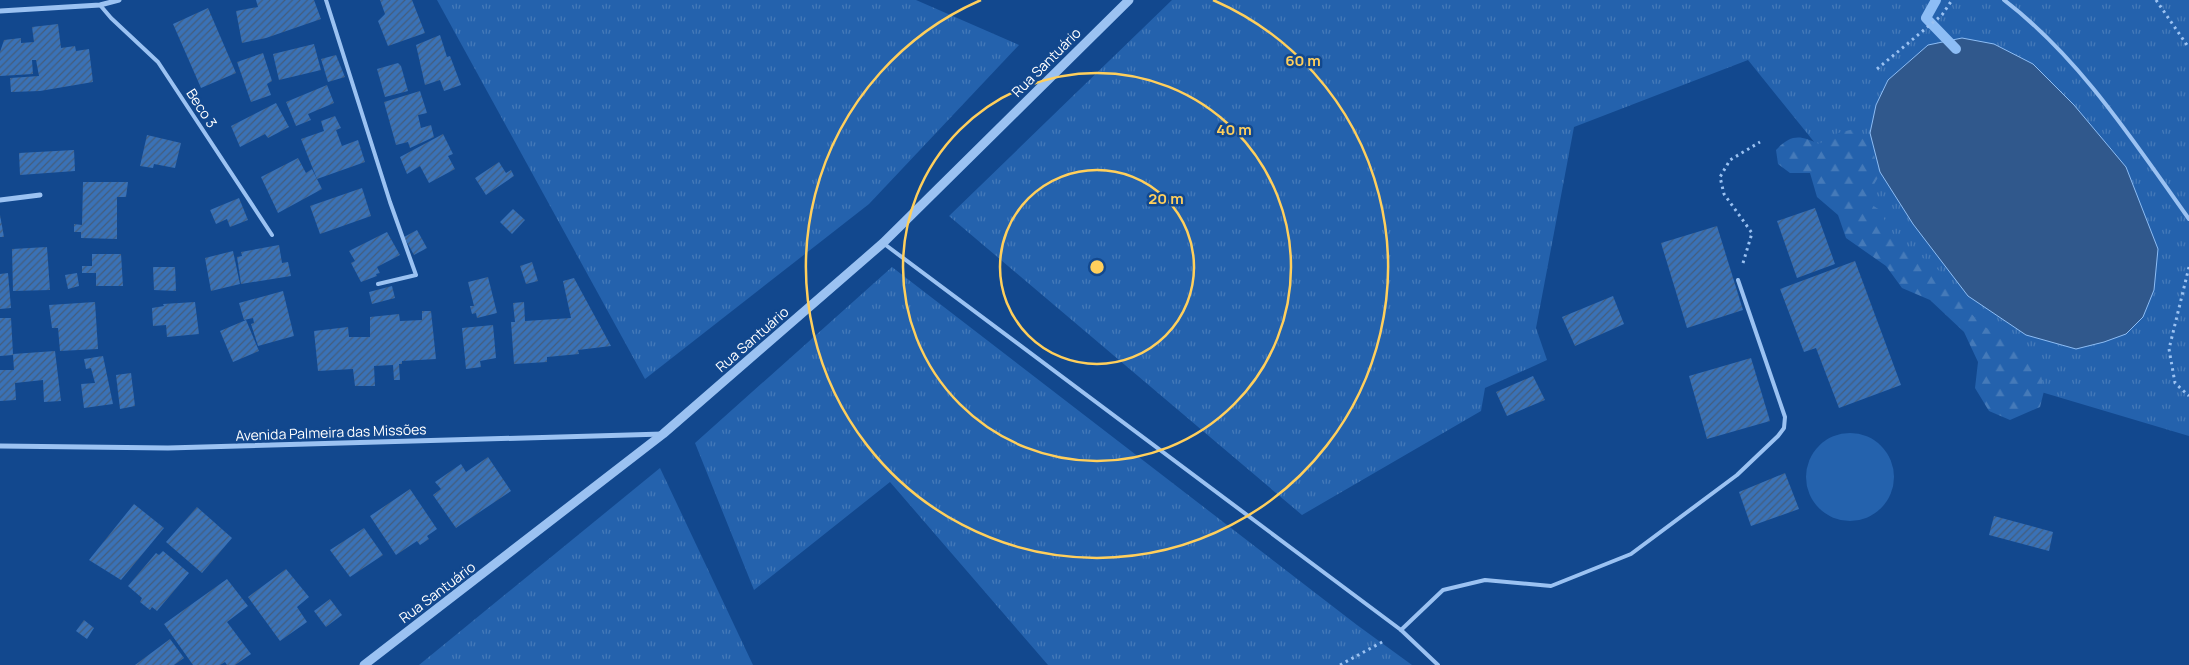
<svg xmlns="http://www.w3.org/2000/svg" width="2189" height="665" font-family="Manrope,sans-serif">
<defs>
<pattern id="grass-tufts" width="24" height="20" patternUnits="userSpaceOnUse" patternTransform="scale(1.25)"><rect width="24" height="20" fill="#2462ad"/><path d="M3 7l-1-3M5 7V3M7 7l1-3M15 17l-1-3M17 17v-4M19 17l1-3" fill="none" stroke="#457ab9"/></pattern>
<pattern id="forest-firs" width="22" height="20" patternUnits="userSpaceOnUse" patternTransform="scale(1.25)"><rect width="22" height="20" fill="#2462ad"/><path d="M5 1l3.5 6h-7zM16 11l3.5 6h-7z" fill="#457ab9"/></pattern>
<pattern id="building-hatch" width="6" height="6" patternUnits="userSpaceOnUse" patternTransform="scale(1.25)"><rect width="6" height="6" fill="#3a72b7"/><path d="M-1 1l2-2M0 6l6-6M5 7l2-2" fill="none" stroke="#445d7c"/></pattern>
</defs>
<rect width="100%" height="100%" fill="#12488e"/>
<g fill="url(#grass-tufts)">
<polygon points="437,0 916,0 1019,45 869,204 645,379"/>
<polygon points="1172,0 2189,0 2189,436 2008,382 1748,60 1574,127 1536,328 1547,360 1485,388 1481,411 1302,515 949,216"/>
<polygon points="892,267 1357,625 1412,665 1048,665 890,482 754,590 695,443"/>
<polygon points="660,468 753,665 419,665"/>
</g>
<path fill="url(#forest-firs)" d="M1854,129l17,17 9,28 -11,19 -2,9 13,8 11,24 14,18 20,7 18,15 5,15 35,37 24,13 32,25 5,27 -4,16 -30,13 -21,-9 -14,-23 3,-26 -14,-30 -34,-32 -28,-12 -16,-22 -40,-28 -8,-23 -21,-18 -7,-24h-20l-12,-9 -2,-14c15,-16 24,-15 43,-6l19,-11z"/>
<circle fill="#2462ad" cx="1850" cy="477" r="44"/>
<polygon fill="#30588c" stroke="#8dbdf5" points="1962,38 1994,44 2033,64 2074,105 2126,167 2158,249 2154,290 2143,317 2126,334 2104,342 2076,349 2026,335 1968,296 1913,224 1880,172 1870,133 1876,105 1888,80 1928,45"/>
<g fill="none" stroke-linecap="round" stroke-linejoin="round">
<polyline stroke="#8dbdf5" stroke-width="10" points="1936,0 1926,18 1956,49"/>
</g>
<g fill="url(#building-hatch)">
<polygon points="256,0 314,0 321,19 266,38 242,43 236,11 258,7"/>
<polygon points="380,0 412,0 425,33 388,46 378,21 385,14"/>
<polygon points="208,8 236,73 201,88 173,24"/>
<polygon points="58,24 61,48 75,46 76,51 89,49 93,82 40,91 11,92 10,78 39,76 36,60 32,60 33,74 0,76 0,52 4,40 21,38 21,43 34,42 32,27"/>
<polygon points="440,35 447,57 450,56 461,85 444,91 440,80 425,85 416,45"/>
<polygon points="314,44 321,70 279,80 273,54"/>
<polygon points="263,53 272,81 267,84 271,95 251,102 237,62"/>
<polygon points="336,55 345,77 328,82 321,59"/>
<polygon points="398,63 401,66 408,91 385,97 377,69"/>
<polygon points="327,85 334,103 308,114 311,120 296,126 286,102"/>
<polygon points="420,91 427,113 418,115 421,128 431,125 434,137 410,148 408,142 396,145 384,102"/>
<polygon points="276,103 289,127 268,138 265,134 240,147 231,126"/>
<polygon points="335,116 341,128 336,130 342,146 358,140 365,162 317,179 301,139 324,131 321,121"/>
<polygon points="443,134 453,154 448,156 455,169 429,183 420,166 407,174 400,157"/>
<polygon points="147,135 181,143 175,168 154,164 153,168 140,166"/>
<polygon points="74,150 75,171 20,175 19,153"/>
<polygon points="298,158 306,173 312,169 322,189 278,213 261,177"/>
<polygon points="499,162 506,173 511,170 514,176 486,195 475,178"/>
<polygon points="83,182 128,182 126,197 117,197 117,239 81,238 81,232 74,232 74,224 82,225"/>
<polygon points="362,188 371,216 320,234 310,206"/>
<polygon points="239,198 248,220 230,227 227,219 216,224 210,210"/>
<polygon points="1815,208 1835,264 1797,278 1777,221"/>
<polygon points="513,209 525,220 512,234 500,222"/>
<polygon points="0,215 4,237 0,237"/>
<polygon points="1717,226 1743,310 1687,328 1661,243"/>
<polygon points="417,230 427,248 414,255 404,237"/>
<polygon points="387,232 400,255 377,267 380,273 376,274 377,276 361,282 351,263 355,261 349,251"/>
<polygon points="279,245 282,263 288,262 291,276 241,284 237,257 242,256 241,252"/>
<polygon points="47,247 50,290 13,291 12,249"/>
<polygon points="233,251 240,284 211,291 205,258"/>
<polygon points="92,254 121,254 123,286 96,286 96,273 82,273 82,266 92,266"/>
<polygon points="1855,261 1901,385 1839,408 1816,348 1804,352 1780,289"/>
<polygon points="532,262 538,281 526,284 520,266"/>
<polygon points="153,267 175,267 176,291 154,290"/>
<polygon points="8,273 11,308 0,309 0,274"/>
<polygon points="77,273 79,286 68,289 65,275"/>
<polygon points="488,277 497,313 477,318 476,313 472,314 470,306 474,306 468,282"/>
<polygon points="574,278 611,346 578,350 579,354 547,357 547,362 514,364 511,322 515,322 513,303 524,302 525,321 571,318 563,281"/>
<polygon points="392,286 395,298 372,304 369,292"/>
<polygon points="283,291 294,336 258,346 251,324 254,323 253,318 244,320 239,303"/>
<polygon points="1613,296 1624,324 1575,346 1562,317"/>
<polygon points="95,302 98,349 60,351 58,328 52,328 49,305"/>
<polygon points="195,302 199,334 167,337 166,325 153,326 152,308 164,306 163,304"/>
<polygon points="422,311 431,311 436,359 402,361 402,364 399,364 400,380 394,380 393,365 374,366 375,386 355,386 353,369 318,371 314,331 348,327 349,337 370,337 370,317 399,314 400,321 422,320"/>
<polygon points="0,318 11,318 13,354 55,351 61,401 44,402 43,380 15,383 16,400 0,401 0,370 14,370 13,355 0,356"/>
<polygon points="246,320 259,351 233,362 220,331"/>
<polygon points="493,325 496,358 480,361 481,367 466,369 462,328"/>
<polygon points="103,356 113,404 84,408 81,384 95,383 91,368 86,369 84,359"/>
<polygon points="1751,358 1770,421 1707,439 1689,376"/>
<polygon points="131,373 135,406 120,409 116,375"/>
<polygon points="1533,376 1545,400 1507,416 1496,392"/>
<polygon points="488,457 511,491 456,528 433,495 441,489 435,482 461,464 466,472"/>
<polygon points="1785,473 1799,509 1751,526 1739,492"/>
<polygon points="410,489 437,529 427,536 429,539 420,545 417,541 396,555 370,516"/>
<polygon points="134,504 164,528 121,580 89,560"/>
<polygon points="197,507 232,538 202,573 166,542"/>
<polygon points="1994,516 2053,532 2049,551 1989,535"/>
<polygon points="364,528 383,555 350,577 330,550"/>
<polygon points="163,551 189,573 157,611 152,607 150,610 140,602 142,598 128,586 156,553 159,555"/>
<polygon points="286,569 309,597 297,607 307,622 280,641 248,597"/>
<polygon points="227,579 248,606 227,622 251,654 235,665 227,665 225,662 220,665 193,665 164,624"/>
<polygon points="330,599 342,615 326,627 314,611"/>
<polygon points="84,620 94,628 87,639 76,631"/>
<polygon points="170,639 184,658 174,665 135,665"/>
</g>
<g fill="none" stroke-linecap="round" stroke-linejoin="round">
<g stroke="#9bc2f2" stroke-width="3" stroke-dasharray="2.5 4" stroke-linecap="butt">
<polyline points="2156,0 2189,48"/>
<polyline points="1877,69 1942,15 1952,0"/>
<polyline points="1743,263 1752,233 1724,194 1720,177 1730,160 1760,142"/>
<polyline points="2189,267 2169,349 2175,383 2189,396"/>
<polyline points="1340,665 1384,641"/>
</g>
<g stroke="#9bc2f2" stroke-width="4">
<polyline points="326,0 390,202 416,275 378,284"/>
<path d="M2004,0c76,58 130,142 185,219"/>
<polyline points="100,5 111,18 158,62 272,235"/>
<polyline points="883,243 1401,630 1438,665"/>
<polyline points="1401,630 1443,590 1485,580 1551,586 1631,554 1737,475 1778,436 1784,428 1785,417 1738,280"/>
</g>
<g stroke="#9bc2f2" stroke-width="5">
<polyline points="0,11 100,5 119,0"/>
<polyline points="0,200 40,195"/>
<polyline points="0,446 168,448 663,434"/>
</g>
<polyline stroke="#9bc2f2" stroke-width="9" points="364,665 663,434 883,243 1129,0"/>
</g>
<g fill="none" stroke="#ffcf5c" stroke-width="2.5">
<circle cx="1097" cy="267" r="97"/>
<circle cx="1097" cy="267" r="194"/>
<path d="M1213 0A291 291 0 1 1 981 0"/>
</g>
<g text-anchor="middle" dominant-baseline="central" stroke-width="5" stroke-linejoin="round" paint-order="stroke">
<g font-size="14" fill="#fff" stroke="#12488e">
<text transform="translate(1046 62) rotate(-45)">Rua Santuário</text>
<text transform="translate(202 108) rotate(57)">Beco 3</text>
<text transform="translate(752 339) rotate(-41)">Rua Santuário</text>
<text transform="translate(331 432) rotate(-2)">Avenida Palmeira das Missões</text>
<text transform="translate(437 592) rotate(-37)">Rua Santuário</text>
</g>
</g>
<circle cx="1097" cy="267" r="8" fill="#ffcf5c" stroke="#12488e" stroke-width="2.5"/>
<g font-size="15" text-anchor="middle" font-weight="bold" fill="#ffcf5c" stroke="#12488e" stroke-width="5" stroke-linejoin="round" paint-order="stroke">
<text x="1303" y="66">60 m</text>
<text x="1234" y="135">40 m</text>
<text x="1166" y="204">20 m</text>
</g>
</svg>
